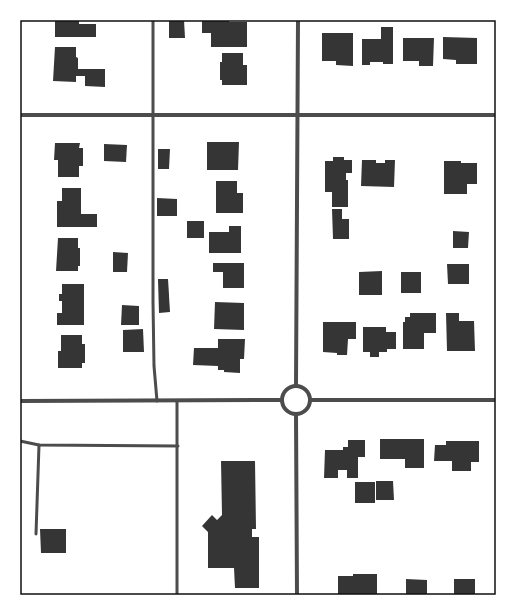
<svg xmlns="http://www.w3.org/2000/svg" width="516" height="615" viewBox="0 0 516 615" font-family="'Libre Baskerville',serif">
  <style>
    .building { fill: #353535 }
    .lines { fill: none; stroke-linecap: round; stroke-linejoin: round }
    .service { stroke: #4c4c4c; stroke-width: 3 }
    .minor { stroke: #4c4c4c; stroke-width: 4 }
    .neatline { fill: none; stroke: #111; stroke-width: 1.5 }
  </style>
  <rect width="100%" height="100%" fill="#fff"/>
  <g class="building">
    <polygon points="55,20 79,20 79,24 96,24 96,37 55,37"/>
    <polygon points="169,20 184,20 185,38 169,38"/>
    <polygon points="202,20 229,20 229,22 247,22 247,47 211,47 211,33 202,33"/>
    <polygon points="381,27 393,27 393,64 383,64 383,62 370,62 370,65 362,65 362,39 381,39"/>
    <polygon points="322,33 353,33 353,66 336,65 336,61 322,61"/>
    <polygon points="443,37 477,38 477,64 456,64 456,60 443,59"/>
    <polygon points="403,38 434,38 433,66 419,66 419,61 403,61"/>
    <polygon points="55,47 76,47 76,57 78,58 78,69 105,69 105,87 85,86 85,76 76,76 76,82 53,81"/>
    <polygon points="222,53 243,53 243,65 247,65 247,85 222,85 222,80 220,80 220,62 222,62"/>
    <polygon points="207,142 239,142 238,170 207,170"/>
    <polygon points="55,143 80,143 79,148 83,148 83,166 79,166 79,177 58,177 58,160 54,160"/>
    <polygon points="104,144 127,145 126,162 104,161"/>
    <polygon points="158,149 170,149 169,169 158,169"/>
    <polygon points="333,157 344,157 344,160 352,160 352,173 346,173 346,180 348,180 348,207 332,207 332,192 325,192 325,161 333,161"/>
    <polygon points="362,160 376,160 376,163 385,163 385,160 395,160 394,187 361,186"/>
    <polygon points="444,161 461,161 461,163 477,163 477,184 467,184 467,194 444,194"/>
    <polygon points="216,181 237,181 237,193 243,193 243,213 216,213"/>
    <polygon points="62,188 81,188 81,214 97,214 97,227 57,227 57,201 62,201"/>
    <polygon points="157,198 177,199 177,216 157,216"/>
    <polygon points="332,209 342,209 342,219 349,219 349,239 333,239"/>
    <rect x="187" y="221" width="17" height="17"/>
    <polygon points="229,226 241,226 241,253 209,253 209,232 229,232"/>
    <polygon points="453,231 469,232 468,248 453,248"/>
    <polygon points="58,238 78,238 78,248 80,248 80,266 78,266 78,271 56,271"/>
    <polygon points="113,252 128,253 127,272 113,272"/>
    <polygon points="213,263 244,263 244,288 223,288 223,272 213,272"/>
    <polygon points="447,264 469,264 469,284 448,284"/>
    <polygon points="382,271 382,295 359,295 359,272"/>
    <rect x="401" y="272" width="20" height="21"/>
    <polygon points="158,279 168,279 170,312 159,313"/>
    <polygon points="62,284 84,284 84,325 57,325 57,313 62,313 62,301 59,301 59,294 62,294"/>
    <polygon points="215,302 244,303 244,330 214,329"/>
    <polygon points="122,305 139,306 139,325 121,325"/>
    <polygon points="410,313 436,313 436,333 424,333 424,349 403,349 403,322 405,322 405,317 410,317"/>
    <polygon points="446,313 459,313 459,321 474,321 475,351 447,351"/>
    <polygon points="323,322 356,322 356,339 348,339 347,355 337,355 337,353 323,352"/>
    <polygon points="363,327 386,327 386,332 396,332 396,349 387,349 387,352 379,352 379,357 370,357 370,352 363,352"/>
    <polygon points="143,329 144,352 123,352 123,330"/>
    <polygon points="61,335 82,335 82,344 85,344 85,363 82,363 82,368 58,368 58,351 61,351"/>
    <polygon points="218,339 245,339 244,359 240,359 240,373 224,372 224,370 218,370 218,366 193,365 194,348 218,348"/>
    <polygon points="380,439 424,439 424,468 405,468 405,459 380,459"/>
    <polygon points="348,440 365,440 365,457 358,457 358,478 347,478 347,470 338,470 338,478 324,478 325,450 343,450 343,447 348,447"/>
    <polygon points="446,441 479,441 479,462 471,462 471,471 452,471 452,461 434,461 435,445 446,445"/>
    <polygon points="221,461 255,461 256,529 252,529 252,537 259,537 259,588 235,588 234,568 208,568 208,532 202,526 212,515 217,520 222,515"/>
    <polygon points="376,481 393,481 394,500 376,500"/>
    <rect x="355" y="482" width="20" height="21"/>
    <polygon points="40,529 66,529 66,553 41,553"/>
    <polygon points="353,574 377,574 377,595 338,595 338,576 353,576"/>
    <polygon points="406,579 427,580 427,595 406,595"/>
    <rect x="454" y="579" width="21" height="16"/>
  </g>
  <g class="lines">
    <g class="service">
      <polyline points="153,20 153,302 154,366 157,401"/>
      <polyline points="177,401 177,595"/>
      <polyline points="20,441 39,445 178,446"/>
      <polyline points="36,534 39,445"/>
    </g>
    <g class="minor">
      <polyline points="20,115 496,115"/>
      <polyline points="296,386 298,20"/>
      <circle cx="296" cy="400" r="14"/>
      <polyline points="310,400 496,400"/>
      <polyline points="20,401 282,400"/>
      <polyline points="296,414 297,595"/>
    </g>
  </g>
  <rect width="516" height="615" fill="none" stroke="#ffffff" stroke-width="42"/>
  <rect x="21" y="21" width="474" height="573" class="neatline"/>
</svg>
